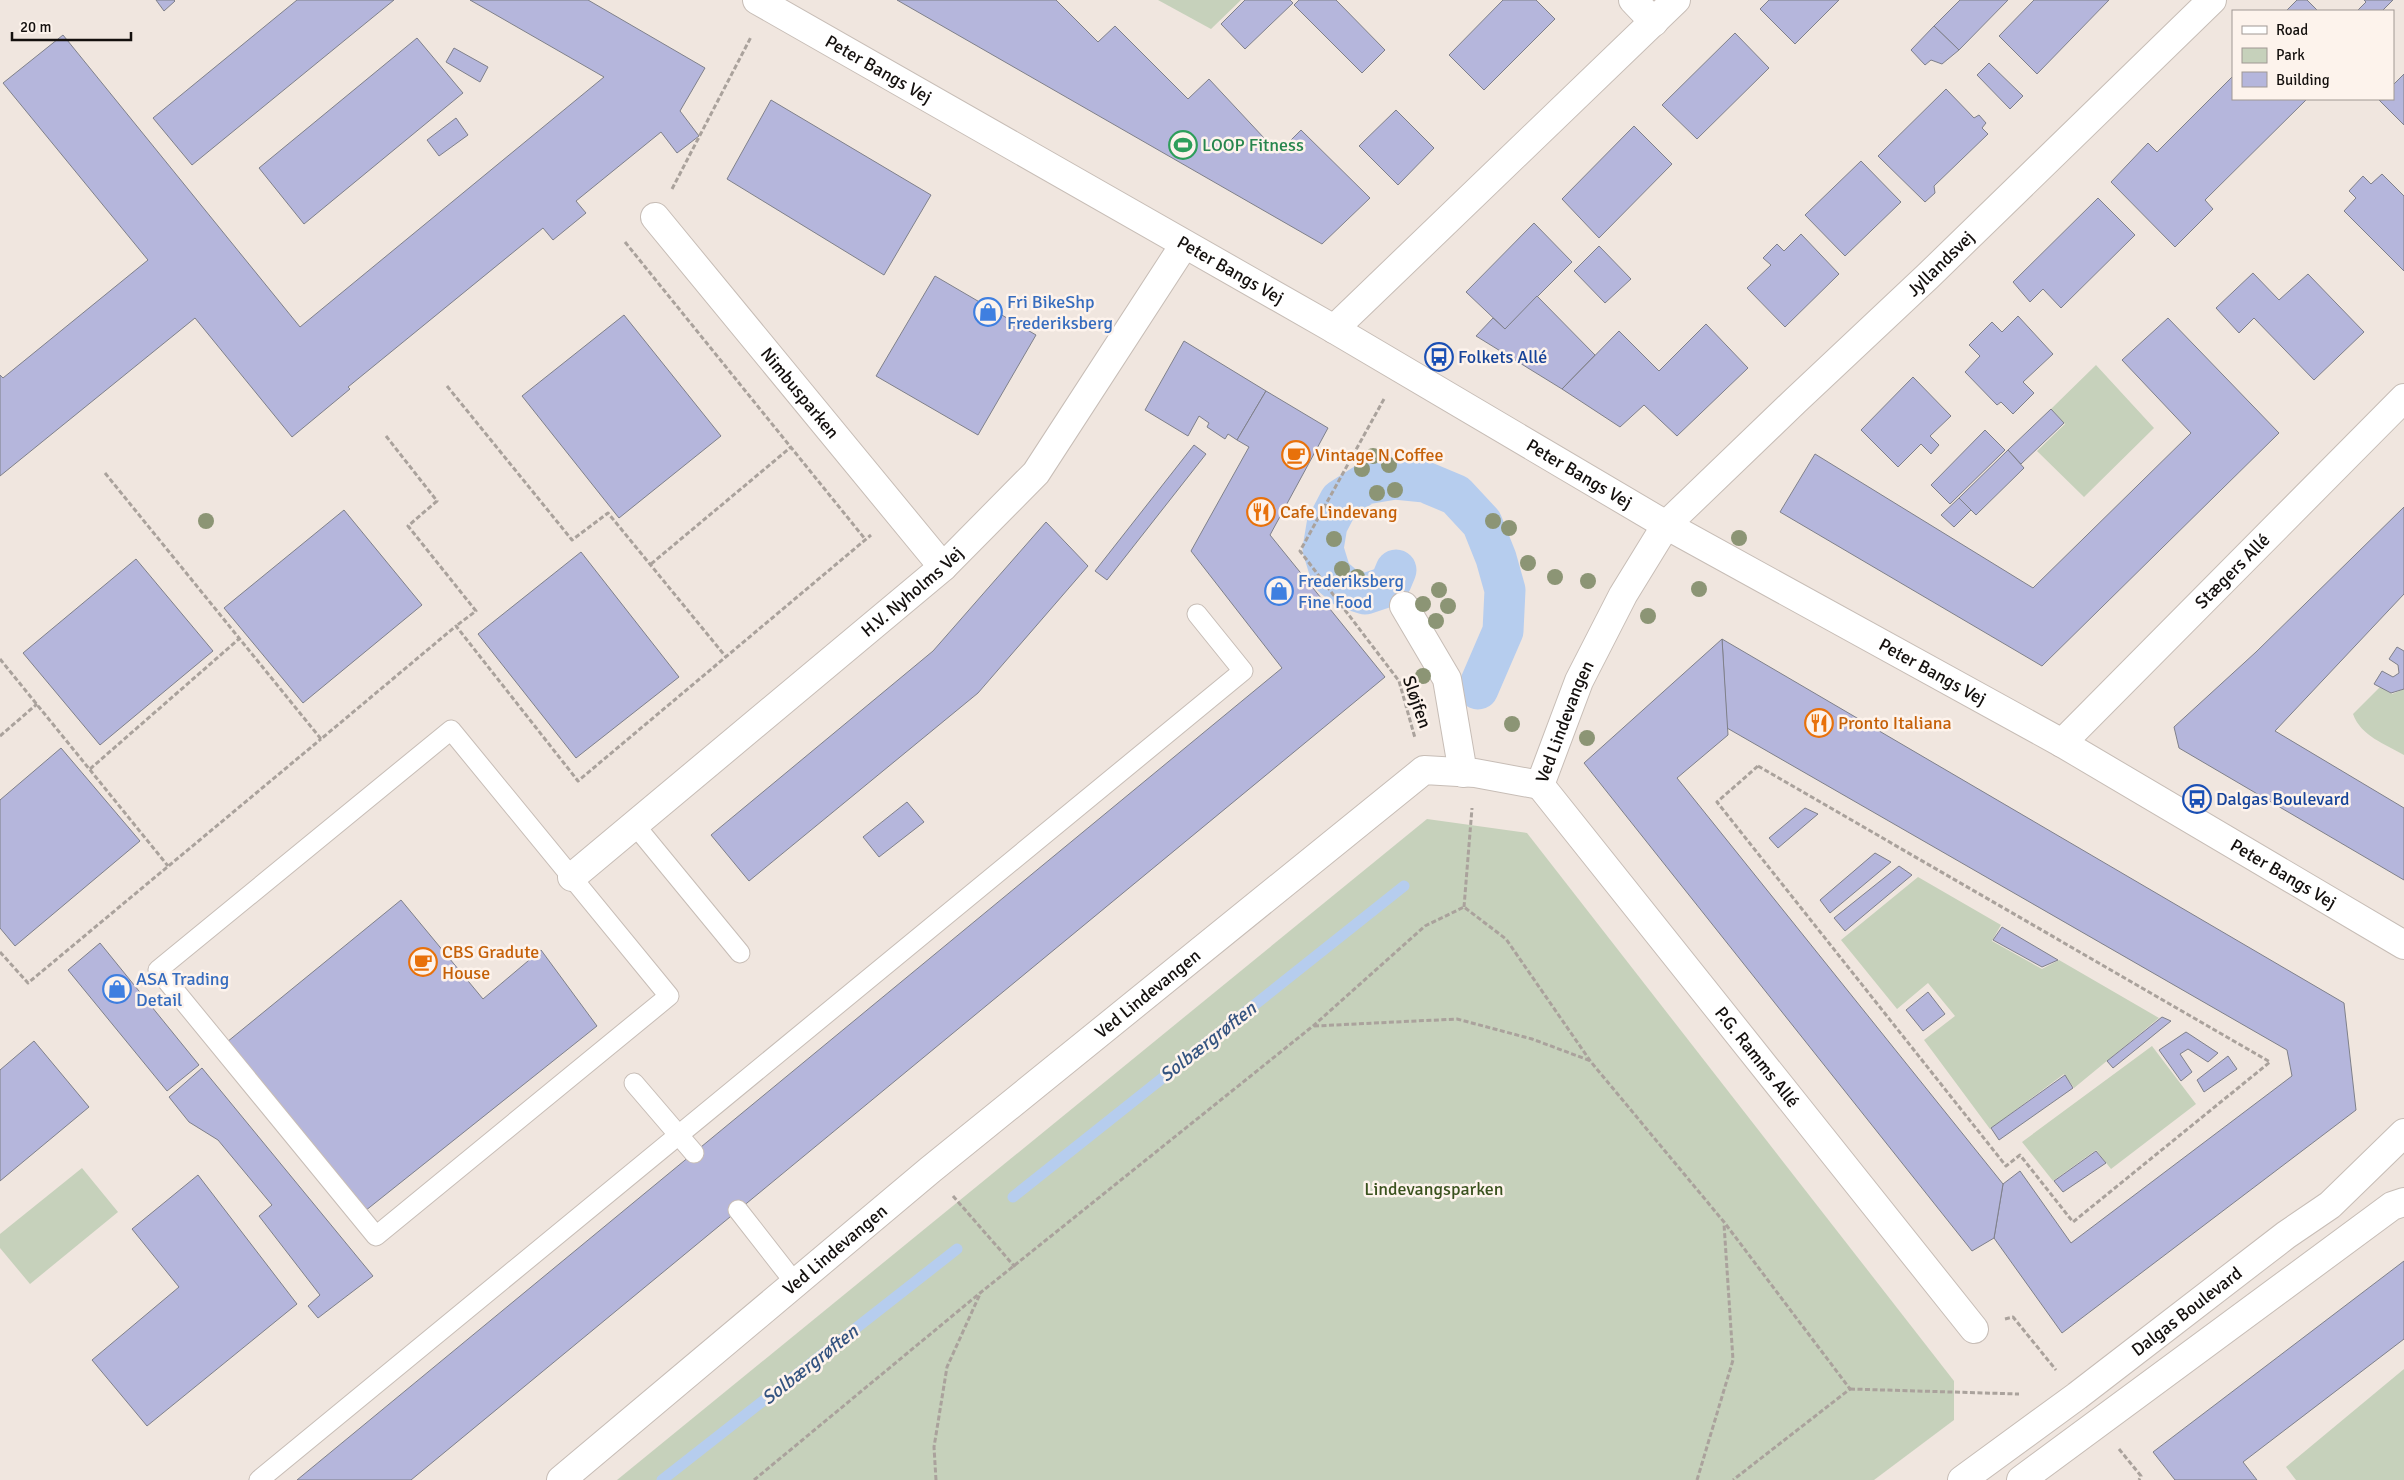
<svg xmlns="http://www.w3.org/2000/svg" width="2404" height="1480" viewBox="0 0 2404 1480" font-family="Signika,sans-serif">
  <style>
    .green { fill: #c6d1bb }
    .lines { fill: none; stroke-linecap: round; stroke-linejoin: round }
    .stream { stroke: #b6cdee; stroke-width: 11 }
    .canal { stroke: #b6cdee; stroke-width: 41 }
    .building { fill: #b5b6dc; stroke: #7f808a }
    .lane-casing { stroke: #c7bdb6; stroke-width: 21 }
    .street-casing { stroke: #c7bdb6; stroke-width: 30 }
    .secondary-casing { stroke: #c7bdb6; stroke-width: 30 }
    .path { stroke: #aaa29c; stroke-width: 3; stroke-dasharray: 5 2.5; stroke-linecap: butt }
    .lane { stroke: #fff; stroke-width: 19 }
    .street { stroke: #fff; stroke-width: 28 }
    .secondary { stroke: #fff; stroke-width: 28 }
    .tree { fill: #8c9575 }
    .labels { text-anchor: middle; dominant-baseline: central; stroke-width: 5; stroke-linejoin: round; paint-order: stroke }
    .street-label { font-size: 18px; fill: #14100e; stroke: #fdf3ec }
    .leisure-label { font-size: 18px; fill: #27864d; stroke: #fdf3ec; text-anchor: start }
    .shop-label { font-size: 18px; fill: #366cbe; stroke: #fdf3ec; text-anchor: start }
    .transit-label { font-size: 18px; fill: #164399; stroke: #fdf3ec; text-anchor: start }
    .food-label { font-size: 18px; fill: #c56008; stroke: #fdf3ec; text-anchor: start }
    .park-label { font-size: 18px; fill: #3a521e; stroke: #fdf3ec }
    .water-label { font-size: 19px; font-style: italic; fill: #345380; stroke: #fdf3ec }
  </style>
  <rect width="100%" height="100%" fill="#f0e6df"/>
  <g class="green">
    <polygon points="1158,0 1241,0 1211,29"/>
    <polygon points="2096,365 2154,428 2084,497 2037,451 2065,424 2051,409"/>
    <path d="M2380 687 2392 694 2404 689V755C2385 744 2361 736 2353 714Z"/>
    <polygon points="1427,819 1527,833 1954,1381 1954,1420 1874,1480 617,1480"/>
    <polygon points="1918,877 2001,925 1992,941 2042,969 2059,960 2159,1018 2074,1088 2064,1074 1990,1129 1924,1040 1955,1016 1928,983 1897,1009 1841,940"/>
    <polygon points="2152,1046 2196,1104 2111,1169 2096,1150 2053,1181 2022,1142"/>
    <polygon points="82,1168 118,1212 30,1284 0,1248 0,1234"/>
    <polygon points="2404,1369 2404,1480 2296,1480 2286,1467"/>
  </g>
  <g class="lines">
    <g class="stream">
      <polyline points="1013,1197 1404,886"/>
      <polyline points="662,1480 957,1249"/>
    </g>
    <polyline class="canal" points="1396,570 1391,582 1383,588 1365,594 1346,588 1331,575 1323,549 1327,525 1340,500 1365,484 1395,479 1425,482 1456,495 1482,523 1496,558 1505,590 1503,631 1478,689"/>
  </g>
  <g class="building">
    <polygon points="156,0 174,0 175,1 164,11"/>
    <polygon points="297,0 394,0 192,165 153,118"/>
    <polygon points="470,0 588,0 705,68 680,111 699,136 677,153 661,132 576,201 586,213 553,240 543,228 348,387 350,389 292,437 195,318 0,476 0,375 3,378 148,260 3,83 63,35 300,327 604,77"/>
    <polygon points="897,0 1056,0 1098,42 1115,26 1188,99 1209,79 1278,153 1301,130 1370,198 1322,244"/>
    <polygon points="1245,0 1290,0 1293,3 1245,49 1221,24"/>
    <polygon points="1299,0 1336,0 1385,50 1362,73 1294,5"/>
    <polygon points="1503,0 1536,0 1555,19 1484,90 1449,55"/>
    <polygon points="1769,0 1839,0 1795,44 1760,9"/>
    <polygon points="1960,0 2008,0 1959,50 1934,26"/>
    <polygon points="2034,0 2109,0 2037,74 1999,36"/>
    <polygon points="2297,0 2307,0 2318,11 2286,11"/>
    <polygon points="2364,0 2393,0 2382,11 2357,11 2366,2"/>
    <polygon points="1934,26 1959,50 1942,64 1931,60 1925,65 1911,50"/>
    <polygon points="1735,33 1769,68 1697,139 1662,105"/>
    <polygon points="417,38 463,93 304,224 259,168"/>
    <polygon points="454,48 488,67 480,82 446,62"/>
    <polygon points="1989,63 2023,96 2010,109 1977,75"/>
    <polygon points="2404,74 2404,125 2379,100 2393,99 2393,85"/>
    <polygon points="2233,76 2233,99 2307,99 2205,200 2213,209 2175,247 2111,182 2148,143 2157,152"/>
    <polygon points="1946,89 1974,118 1979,115 1986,123 1982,128 1988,134 1934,186 1935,193 1925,202 1878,156"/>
    <polygon points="771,100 931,195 884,275 727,179"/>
    <polygon points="1396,110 1434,148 1398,185 1359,146"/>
    <polygon points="456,118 468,135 439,156 427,140"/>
    <polygon points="1634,126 1672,164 1599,238 1562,199"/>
    <polygon points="1861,161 1901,202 1845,256 1805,215"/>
    <polygon points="2382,174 2404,196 2404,271 2344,211 2356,198 2349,191 2363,176 2371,184"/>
    <polygon points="2098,198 2135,235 2061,308 2043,289 2030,302 2013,282"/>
    <polygon points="1534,223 1572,262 1505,329 1466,292"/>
    <polygon points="1801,234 1839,274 1785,327 1747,288 1771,265 1763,258 1777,244 1784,251"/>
    <polygon points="1599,246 1631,279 1605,303 1574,271"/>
    <polygon points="2253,273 2279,300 2308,274 2364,332 2314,380 2254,318 2239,333 2216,308"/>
    <polygon points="935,276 1036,335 978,435 876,376"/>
    <polygon points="1537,296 1595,355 1562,389 1476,336 1493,318 1505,329"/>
    <polygon points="624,315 721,436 619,518 522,396"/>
    <polygon points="2018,316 2053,354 2023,382 2034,393 2013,414 2001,402 1997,405 1965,372 1980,356 1969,345 1992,322 2002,332"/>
    <polygon points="2168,318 2279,433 2042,666 1780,512 1815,454 2033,588 2191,433 2122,360"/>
    <polygon points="1706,324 1748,368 1677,436 1644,405 1620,427 1562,389 1619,331 1659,371"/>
    <polygon points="1184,341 1266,391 1237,440 1228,434 1225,439 1207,427 1209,423 1199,416 1188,436 1145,410"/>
    <polygon points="1913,377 1951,416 1930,436 1939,445 1931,454 1921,444 1898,467 1861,430"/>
    <polygon points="1266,391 1328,428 1270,535 1385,677 411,1480 297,1480 1282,668 1191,551 1249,447 1237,440"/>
    <polygon points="2051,409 2064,423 2021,464 2008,450"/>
    <polygon points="1985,430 2005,450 1950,504 1931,485"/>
    <polygon points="1194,445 1206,454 1107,580 1095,571"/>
    <polygon points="2008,450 2024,468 1976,515 1959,498"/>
    <polygon points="1959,498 1971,510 1954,527 1941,515"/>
    <polygon points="2404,507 2404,594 2275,731 2404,808 2404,880 2179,748 2174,727 2256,652"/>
    <polygon points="344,510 422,605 303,703 224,608"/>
    <polygon points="1046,522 1088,566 978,693 749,881 711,835 933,651"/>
    <polygon points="581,552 679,677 576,758 478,634"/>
    <polygon points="136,559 213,651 100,745 23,653"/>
    <polygon points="1722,639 2344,1003 2356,1110 2062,1333 1994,1238 2003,1184 2020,1171 2071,1243 2292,1076 2287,1050 1727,728"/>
    <polygon points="1722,639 1728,735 1677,778 2003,1184 1994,1238 1972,1251 1584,763"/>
    <polygon points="2397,647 2404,651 2404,689 2391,693 2374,684 2382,671 2393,677 2399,673 2398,665 2389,659"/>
    <polygon points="61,748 140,841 15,946 0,928 0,800"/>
    <polygon points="907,802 924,822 879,857 863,837"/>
    <polygon points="1805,808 1818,814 1778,848 1769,838"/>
    <polygon points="1875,853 1891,862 1830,913 1820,900"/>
    <polygon points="1899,866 1912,875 1845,931 1834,918"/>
    <polygon points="401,900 483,999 541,950 597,1026 365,1211 227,1042"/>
    <polygon points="2002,927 2058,960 2042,967 1993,940"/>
    <polygon points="100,943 199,1065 167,1091 68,970"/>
    <polygon points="1928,992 1945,1014 1923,1031 1906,1010"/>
    <polygon points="2162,1017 2171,1021 2113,1068 2107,1061"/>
    <polygon points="2186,1032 2218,1053 2208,1062 2188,1049 2180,1054 2192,1072 2181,1081 2159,1050"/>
    <polygon points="34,1041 89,1107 0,1181 0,1070"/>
    <polygon points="2228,1056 2237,1069 2204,1092 2197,1080"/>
    <polygon points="202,1068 373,1276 318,1318 308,1306 320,1295 259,1216 272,1205 218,1140 189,1122 169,1097"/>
    <polygon points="2065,1075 2073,1088 1999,1140 1991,1128"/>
    <polygon points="2096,1151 2106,1163 2063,1192 2054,1181"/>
    <polygon points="198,1175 297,1304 147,1426 92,1360 179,1287 132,1229"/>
    <polygon points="2404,1261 2404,1339 2243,1462 2257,1480 2175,1480 2153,1452"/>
  </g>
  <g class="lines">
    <defs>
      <g id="lane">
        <polygon points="451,730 669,996 376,1236 158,970"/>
        <polyline points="634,824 740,953"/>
        <polyline points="634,1083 694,1153"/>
        <polyline points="738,1210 795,1283"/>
        <polyline points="259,1480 1243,671 1197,614"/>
      </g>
      <g id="street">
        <polyline points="1633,0 1654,22"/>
        <path id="s1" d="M655 217 943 567"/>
        <polyline points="1334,329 1676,0"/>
        <polyline points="1404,606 1447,679 1463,773"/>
        <path id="s2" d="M2062 743 2404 398"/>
        <path id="s3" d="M1540 785 1579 681 1623 595 1666 525 1795 401 1928 276 2212 0"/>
        <path id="s4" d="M1540 785 1974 1329"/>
        <path id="s5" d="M572 877 943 567 1036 473 1184 245"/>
        <path id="s6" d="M561 1480 930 1170 1424 770 1475 773 1540 785"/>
      </g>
      <g id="secondary">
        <path id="s7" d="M757 0 1334 329 1666 525 2062 743 2404 945"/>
        <path id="s8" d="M1962 1480 2077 1396 2286 1235 2330 1205 2404 1133"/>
        <polyline points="2021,1480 2392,1206 2404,1202"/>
      </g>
    </defs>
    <use href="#lane" class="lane-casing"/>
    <use href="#street" class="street-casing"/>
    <use href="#secondary" class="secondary-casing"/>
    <g class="path">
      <polyline points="672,189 751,37"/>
      <polyline points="625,242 865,539"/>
      <polyline points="447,386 572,540 608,513 726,657"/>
      <polyline points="1384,399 1300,551 1399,681 1415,738"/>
      <polyline points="386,436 437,501 408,526 476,611 456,626"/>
      <polyline points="105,473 321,739 456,626 578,781 871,535"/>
      <polyline points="651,564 791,447"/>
      <polyline points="0,659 168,866"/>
      <polyline points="0,736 37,704"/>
      <polygon points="1758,766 2270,1062 2073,1222 2020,1155 2006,1166 1717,802"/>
      <polyline points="90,769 240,638"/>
      <polyline points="1464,907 1472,808"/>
      <polyline points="0,952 28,983 321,739"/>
      <polyline points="1314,1026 1457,1019 1532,1039 1591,1061"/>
      <polyline points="953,1196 1015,1267"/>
      <polyline points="2005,1319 2013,1317 2056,1370"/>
      <polyline points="1850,1389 2019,1394"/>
      <polyline points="2119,1449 2141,1476 2139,1480"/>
      <polyline points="754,1480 980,1293 1313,1026 1425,926 1464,907 1506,939 1591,1062 1724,1222 1850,1389 1733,1480"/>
      <polyline points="936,1480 934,1447 947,1367 980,1294"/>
      <polyline points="1697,1480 1733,1360 1724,1224"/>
    </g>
    <use href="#lane" class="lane"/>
    <use href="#street" class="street"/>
    <use href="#secondary" class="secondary"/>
  </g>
  <g class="tree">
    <circle cx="1373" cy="456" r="8"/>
    <circle cx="1389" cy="465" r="8"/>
    <circle cx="1362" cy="469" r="8"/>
    <circle cx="1395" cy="490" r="8"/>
    <circle cx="1377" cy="493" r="8"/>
    <circle cx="206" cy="521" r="8"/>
    <circle cx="1493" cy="521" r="8"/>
    <circle cx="1509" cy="528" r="8"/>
    <circle cx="1739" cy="538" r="8"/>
    <circle cx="1334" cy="539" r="8"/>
    <circle cx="1528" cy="563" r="8"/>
    <circle cx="1342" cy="569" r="8"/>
    <circle cx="1357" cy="577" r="8"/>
    <circle cx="1555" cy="577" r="8"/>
    <circle cx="1588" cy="581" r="8"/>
    <circle cx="1699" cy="589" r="8"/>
    <circle cx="1439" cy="590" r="8"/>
    <circle cx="1423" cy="604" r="8"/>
    <circle cx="1448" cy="606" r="8"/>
    <circle cx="1648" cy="616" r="8"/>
    <circle cx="1436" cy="621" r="8"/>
    <circle cx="1423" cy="676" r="8"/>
    <circle cx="1512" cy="724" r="8"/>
    <circle cx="1587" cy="738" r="8"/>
  </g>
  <defs>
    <symbol id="stadium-ring" viewBox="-11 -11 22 22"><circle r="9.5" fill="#fdf3ec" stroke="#2e9e5b" stroke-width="1.5"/><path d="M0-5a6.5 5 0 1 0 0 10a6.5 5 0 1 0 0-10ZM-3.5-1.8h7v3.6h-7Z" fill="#2e9e5b"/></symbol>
    <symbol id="shop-ring" viewBox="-11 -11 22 22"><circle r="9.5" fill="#fdf3ec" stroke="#3f7fe0" stroke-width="1.5"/><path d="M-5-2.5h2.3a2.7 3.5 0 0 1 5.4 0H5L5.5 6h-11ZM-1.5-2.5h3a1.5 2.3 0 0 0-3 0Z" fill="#3f7fe0"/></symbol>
    <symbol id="bus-ring" viewBox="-11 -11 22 22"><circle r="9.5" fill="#fdf3ec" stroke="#1a4fb4" stroke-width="1.5"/><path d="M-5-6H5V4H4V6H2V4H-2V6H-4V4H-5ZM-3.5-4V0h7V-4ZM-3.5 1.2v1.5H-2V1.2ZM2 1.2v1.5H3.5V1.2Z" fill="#1a4fb4"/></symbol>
    <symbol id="cafe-ring" viewBox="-11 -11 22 22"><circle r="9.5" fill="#fdf3ec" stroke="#e8710a" stroke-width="1.5"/><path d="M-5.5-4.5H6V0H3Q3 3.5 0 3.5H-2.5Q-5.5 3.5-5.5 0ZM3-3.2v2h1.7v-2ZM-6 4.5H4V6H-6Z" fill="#e8710a"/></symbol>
    <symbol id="restaurant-ring" viewBox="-11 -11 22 22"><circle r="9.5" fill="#fdf3ec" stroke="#e8710a" stroke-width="1.5"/><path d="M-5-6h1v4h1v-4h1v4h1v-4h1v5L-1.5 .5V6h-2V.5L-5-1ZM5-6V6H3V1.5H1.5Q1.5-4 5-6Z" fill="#e8710a"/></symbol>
  </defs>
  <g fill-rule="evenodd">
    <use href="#stadium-ring" x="1167" y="129" width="32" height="32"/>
    <use href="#shop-ring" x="972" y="296" width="32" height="32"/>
    <use href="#bus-ring" x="1423" y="341" width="32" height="32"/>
    <use href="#cafe-ring" x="1280" y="439" width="32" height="32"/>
    <use href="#restaurant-ring" x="1245" y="496" width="32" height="32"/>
    <use href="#shop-ring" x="1263" y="575" width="32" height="32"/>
    <use href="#restaurant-ring" x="1803" y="707" width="32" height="32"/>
    <use href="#bus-ring" x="2181" y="783" width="32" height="32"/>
    <use href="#cafe-ring" x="407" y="946" width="32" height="32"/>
    <use href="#shop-ring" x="101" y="973" width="32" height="32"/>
  </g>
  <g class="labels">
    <g class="street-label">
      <text stroke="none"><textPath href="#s7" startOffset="140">Peter Bangs Vej</textPath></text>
      <text stroke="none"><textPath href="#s3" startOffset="669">Jyllandsvej</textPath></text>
      <text stroke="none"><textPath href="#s7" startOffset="545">Peter Bangs Vej</textPath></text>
      <text stroke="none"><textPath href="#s1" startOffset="228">Nimbusparken</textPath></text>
      <text stroke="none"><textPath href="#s7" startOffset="949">Peter Bangs Vej</textPath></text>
      <text stroke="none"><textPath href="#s2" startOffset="242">Stægers Allé</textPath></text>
      <text stroke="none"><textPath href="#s5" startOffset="444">H.V. Nyholms Vej</textPath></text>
      <text stroke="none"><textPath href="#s7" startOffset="1354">Peter Bangs Vej</textPath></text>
      <text transform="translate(1417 702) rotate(71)">Sløjfen</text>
      <text stroke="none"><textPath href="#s3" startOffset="68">Ved Lindevangen</textPath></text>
      <text stroke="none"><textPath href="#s7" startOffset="1759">Peter Bangs Vej</textPath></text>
      <text stroke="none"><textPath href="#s6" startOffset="762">Ved Lindevangen</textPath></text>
      <text stroke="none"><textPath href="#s4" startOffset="348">P.G. Ramms Allé</textPath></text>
      <text stroke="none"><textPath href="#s6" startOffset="358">Ved Lindevangen</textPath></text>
      <text stroke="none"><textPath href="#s8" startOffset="281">Dalgas Boulevard</textPath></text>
    </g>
    <g class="leisure-label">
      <text x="1202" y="145">LOOP Fitness</text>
    </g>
    <g class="shop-label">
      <text x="1007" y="302">Fri BikeShp<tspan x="1007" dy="21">Frederiksberg</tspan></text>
      <text x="1298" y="581">Frederiksberg<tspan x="1298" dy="21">Fine Food</tspan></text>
      <text x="136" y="979">ASA Trading<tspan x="136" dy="21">Detail</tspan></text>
    </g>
    <g class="transit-label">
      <text x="1458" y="357">Folkets Allé</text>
      <text x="2216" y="799">Dalgas Boulevard</text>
    </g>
    <g class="food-label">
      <text x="1315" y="455">Vintage N Coffee</text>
      <text x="1280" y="512">Cafe Lindevang</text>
      <text x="1838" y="723">Pronto Italiana</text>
      <text x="442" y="952">CBS Gradute<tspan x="442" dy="21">House</tspan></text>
    </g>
    <g class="park-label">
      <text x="1434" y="1189">Lindevangsparken</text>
    </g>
    <g class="water-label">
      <text transform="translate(1208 1042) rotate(-38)">Solbærgrøften</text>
      <text transform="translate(810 1365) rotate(-38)">Solbærgrøften</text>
    </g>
  </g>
  <rect x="2232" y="10" width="162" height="90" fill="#fdf3ec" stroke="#a09893"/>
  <rect x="2242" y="26" width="25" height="8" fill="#ffffff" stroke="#a09893"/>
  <text x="2276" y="35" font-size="15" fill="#14100e">Road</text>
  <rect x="2242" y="48" width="25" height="15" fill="#c6d1bb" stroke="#a09893"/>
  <text x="2276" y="60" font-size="15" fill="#14100e">Park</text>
  <rect x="2242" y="72" width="25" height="15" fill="#b5b6dc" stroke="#a09893"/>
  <text x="2276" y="85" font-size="15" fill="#14100e">Building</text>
  <path d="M12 32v8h119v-8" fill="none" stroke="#14100e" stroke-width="2.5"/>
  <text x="20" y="32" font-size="15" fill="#14100e" stroke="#fdf3ec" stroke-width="4" paint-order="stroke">20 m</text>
</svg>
